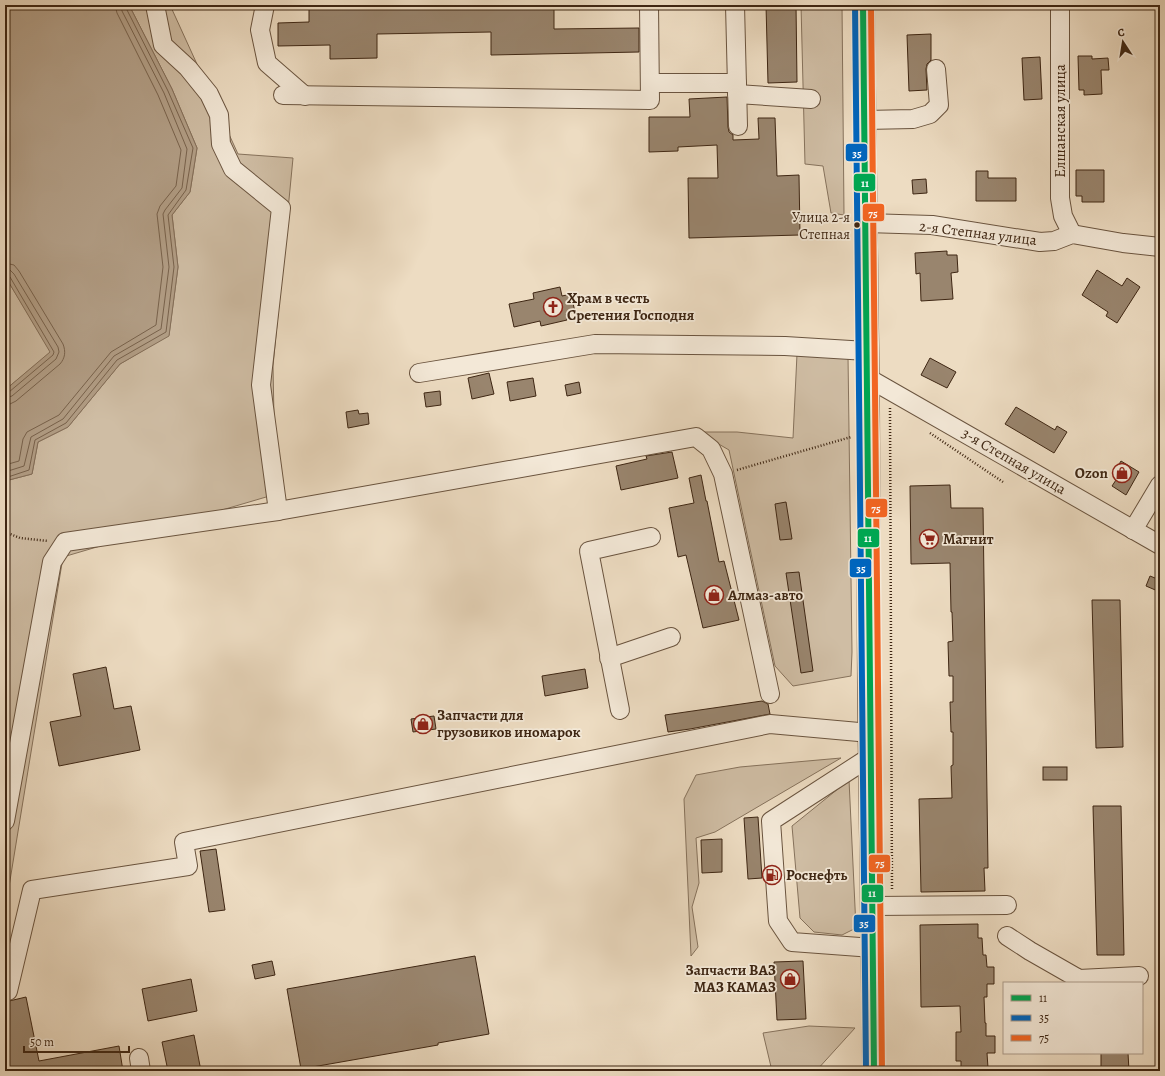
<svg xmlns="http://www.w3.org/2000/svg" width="1165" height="1076" viewBox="0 0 1165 1076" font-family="Alegreya,serif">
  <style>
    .green { fill: #cfbda4; stroke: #86725c }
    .water { fill: #b29e86; stroke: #846e58 }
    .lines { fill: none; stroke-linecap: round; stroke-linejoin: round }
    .shore { stroke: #78624c; stroke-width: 1 }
    .building { fill: #99856e; stroke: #3e2613 }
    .minor-casing { stroke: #6a543f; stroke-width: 20 }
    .major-casing { stroke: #3e2613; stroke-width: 24 }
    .path { stroke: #3e2613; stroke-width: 2.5; stroke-dasharray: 1 2; stroke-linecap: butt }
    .minor { stroke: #f3e8d7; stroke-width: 18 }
    .major { stroke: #eddcc2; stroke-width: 22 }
    .bus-1-casing { stroke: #f3e8d7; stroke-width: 9 }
    .bus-2-casing { stroke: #f3e8d7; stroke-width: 9 }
    .bus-3-casing { stroke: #f3e8d7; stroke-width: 9 }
    .bus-1 { stroke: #00a651; stroke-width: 6 }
    .bus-2 { stroke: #0065bd; stroke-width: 6 }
    .bus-3 { stroke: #f26522; stroke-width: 6 }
    .bus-dot { fill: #3e2613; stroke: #f3e8d7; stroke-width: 1.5 }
    .labels { text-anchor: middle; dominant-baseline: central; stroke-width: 3.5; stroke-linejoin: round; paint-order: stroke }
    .bus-label { font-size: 14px; fill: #3e2613; stroke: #f3e8d7; text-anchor: end }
    .street-label { font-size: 15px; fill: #3e2613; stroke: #f3e8d7 }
    .poi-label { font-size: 15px; font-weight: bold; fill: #3e2613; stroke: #f3e8d7; text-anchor: start }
    .line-badge { stroke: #f3e8d7; stroke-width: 1.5 }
    .badge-label { font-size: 11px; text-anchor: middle; font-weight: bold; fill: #fff }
  </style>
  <rect width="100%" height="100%" fill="#eddcc2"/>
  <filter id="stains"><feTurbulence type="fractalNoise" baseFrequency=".005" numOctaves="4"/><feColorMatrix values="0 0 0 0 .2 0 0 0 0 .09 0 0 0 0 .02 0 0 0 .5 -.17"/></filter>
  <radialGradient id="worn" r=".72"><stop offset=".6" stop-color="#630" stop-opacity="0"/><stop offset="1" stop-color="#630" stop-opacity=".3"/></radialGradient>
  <g class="green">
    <polygon points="129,5 170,5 238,154 293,158 273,366 274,418 283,492 63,557 5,911 5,483 9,480 32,474 38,442 68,427 120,364 169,335 178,267 172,215 190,192 197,148 172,89"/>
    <polygon points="801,5 842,5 844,215 831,213 823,166 805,164"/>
    <polygon points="5,276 51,352 5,390"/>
    <polygon points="797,354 848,356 852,652 851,676 793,686 775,666 729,450 698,432 737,432 793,438"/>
    <polygon points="841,758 715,832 696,838 699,883 692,907 698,947 691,956 684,799 696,775 740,767"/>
    <polygon points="849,780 856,928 842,935 814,932 800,918 792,826"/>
    <polygon points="809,1026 855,1028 816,1071 772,1071 763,1033"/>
  </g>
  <polygon class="water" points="5,5 129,5 172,89 197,148 190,192 172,215 178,267 169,336 120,364 68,427 38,442 32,474 9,480 5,483 5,390 50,352 5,276"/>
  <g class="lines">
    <g class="shore">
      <path d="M5 263 14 265 19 271 63 344C66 352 65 358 60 364L16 401 10 404H5"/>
      <polyline points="5,269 10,270 14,274 58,347 59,352 56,359 12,396 5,398"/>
      <polyline points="5,274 10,277 54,352 53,355 9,392 5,393"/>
      <polyline points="5,465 19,461 23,439 27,432 59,415 111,352 156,325 163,267 157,214 160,206 176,186 181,150 158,95 117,13 115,5"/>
      <polyline points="5,472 24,466 31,437 63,419 114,356 161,329 169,267 163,214 165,210 182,188 187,149 164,93 122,11 121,5"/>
      <polyline points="5,478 29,470 35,440 66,423 117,360 166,332 174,267 168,215 186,190 193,148 168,91 126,8 126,5"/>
    </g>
  </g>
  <g class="building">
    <polygon points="309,5 554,5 554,29 639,28 639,52 491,55 491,32 377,34 377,58 330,59 330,45 278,46 278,23 309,22"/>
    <polygon points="766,5 796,5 797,82 768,83"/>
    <polygon points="931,34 931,60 927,64 926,69 927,90 909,91 907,35"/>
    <polygon points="1078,56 1092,56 1092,59 1108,58 1109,70 1101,70 1102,94 1084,95 1084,90 1079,90"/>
    <polygon points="1040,57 1042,99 1024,100 1022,58"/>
    <polygon points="727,97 728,127 729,132 733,135 733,140 759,139 758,118 775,118 777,176 799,175 800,235 689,238 688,178 718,178 717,145 678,147 678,151 649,152 649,117 690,117 689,99"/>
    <polygon points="1076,170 1104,170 1104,202 1082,202 1082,196 1076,196"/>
    <polygon points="976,171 988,171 988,178 1016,178 1016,201 976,201"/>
    <polygon points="926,179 927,193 913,194 912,180"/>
    <polygon points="947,251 947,255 957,255 958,272 951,273 953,299 921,301 920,273 916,274 915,253"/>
    <polygon points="1097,270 1122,286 1127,278 1140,287 1117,323 1106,316 1108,312 1082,295"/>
    <polygon points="560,287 562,296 571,294 575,312 566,314 567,320 541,326 540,321 514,327 509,304 534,299 533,293"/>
    <polygon points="930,358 956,372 947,388 921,375"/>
    <polygon points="489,373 494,394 472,399 468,378"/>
    <polygon points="533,378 536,396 510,401 507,382"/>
    <polygon points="579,382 581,393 567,396 565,385"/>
    <polygon points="440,391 441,405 426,407 424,393"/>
    <polygon points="1016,407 1055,430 1057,426 1067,432 1054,453 1005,424"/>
    <polygon points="358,410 359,414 368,413 369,424 348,428 346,412"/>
    <polygon points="672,452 678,478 621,490 616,466 647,459 646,456"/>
    <polygon points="1121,461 1139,472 1126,495 1112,486 1120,474 1115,471"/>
    <polygon points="701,475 706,501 707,501 719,562 724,561 739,620 703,628 686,555 678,557 669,508 694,503 689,478"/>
    <polygon points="950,485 951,508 983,508 988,868 984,868 985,891 921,892 919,799 952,798 951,766 953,765 953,732 951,732 950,702 953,702 953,676 949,676 948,642 953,641 952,612 951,612 950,563 911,564 910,486"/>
    <polygon points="786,502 792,539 780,540 775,504"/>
    <polygon points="799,572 813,671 801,673 786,573"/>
    <polygon points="1150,576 1160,580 1160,592 1146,586"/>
    <polygon points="1092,600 1120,600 1123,747 1096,748"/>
    <polygon points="106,667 114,709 131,706 140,750 59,766 50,722 81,716 73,674"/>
    <polygon points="585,669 588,688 545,696 542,676"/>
    <polygon points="762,701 768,704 770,714 690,729 668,732 665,715"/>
    <polygon points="434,716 436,729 413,732 411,719"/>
    <rect x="1043" y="767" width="24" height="13"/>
    <polygon points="1093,806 1121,806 1124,955 1097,955"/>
    <polygon points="758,817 762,878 748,879 744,818"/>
    <polygon points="722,839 722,872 702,873 701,840"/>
    <polygon points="216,849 225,910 209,912 200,851"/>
    <polygon points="978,924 978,938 982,938 983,955 986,955 987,967 994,967 994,984 987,984 987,997 984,997 985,1023 986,1023 986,1036 995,1036 995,1053 987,1053 988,1068 985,1068 985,1071 961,1071 961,1061 956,1061 956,1032 961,1032 960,1006 921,1007 920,925"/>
    <polygon points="475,956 489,1034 438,1043 438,1045 301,1069 287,989"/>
    <polygon points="272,961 275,975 255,979 252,965"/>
    <polygon points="803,961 806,1019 777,1020 774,962"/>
    <polygon points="191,979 197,1011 148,1021 142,989"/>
    <polygon points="26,997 39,1061 119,1046 123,1071 5,1071 5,1002"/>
    <polygon points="194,1035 201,1071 168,1071 162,1042"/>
    <polygon points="1101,1053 1128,1053 1129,1071 1101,1071"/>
  </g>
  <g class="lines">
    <defs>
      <g id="minor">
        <polyline points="155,5 163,45 188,68 209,94 219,115 221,144 233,169 281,208 261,385 278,511"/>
        <polyline points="265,5 260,30 267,63 305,96"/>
        <polyline points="735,5 738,126"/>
        <polyline points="1060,5 1060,198 1063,216 1072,234"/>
        <polyline points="650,83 737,83"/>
        <polyline points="737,94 811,99"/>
        <polyline points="283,95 650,100 649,5"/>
        <polyline points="865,120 913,119 930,114 939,105 936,69"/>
        <polyline points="866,223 932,225 1040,242 1054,241 1072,234 1123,243 1160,247"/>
        <polyline points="419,373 595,344 785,346 867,351"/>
        <polyline points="868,378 1160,545"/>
        <polyline points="1133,530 1160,485"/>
        <polyline points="609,658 671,637"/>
        <polyline points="620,710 589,551 651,537"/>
        <polyline points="870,757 771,821 778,921 792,942 873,948"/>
        <polyline points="5,821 52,562 65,542 278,511 696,437 711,449 723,474 770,694"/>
        <polyline points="872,906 1007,905"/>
        <polyline points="1007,936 1030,951 1079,979 1139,976"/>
        <polyline points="5,992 8,991 32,890 188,866 184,842 770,724 870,733"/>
        <polyline points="139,1058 141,1071"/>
      </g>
      <polyline id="major" points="863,5 868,408 869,683 874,1071"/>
    </defs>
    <use href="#minor" class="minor-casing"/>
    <use href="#major" class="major-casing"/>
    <g class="path">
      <polyline points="5,303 8,306 5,312"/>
      <polyline points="890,408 892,891"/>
      <polyline points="930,433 1003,482"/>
      <polyline points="737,470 851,437"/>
      <polyline points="5,532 20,538 48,541"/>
    </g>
    <use href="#minor" class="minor"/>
    <use href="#major" class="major"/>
    <defs>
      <polyline id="bus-1" points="863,5 874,1071"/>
      <polyline id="bus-2" points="855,5 866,1071"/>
      <polyline id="bus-3" points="871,5 882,1071"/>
    </defs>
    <use href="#bus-1" class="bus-1-casing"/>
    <use href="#bus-2" class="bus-2-casing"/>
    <use href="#bus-3" class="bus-3-casing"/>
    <use href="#bus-1" class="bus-1"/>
    <use href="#bus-2" class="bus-2"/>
    <use href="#bus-3" class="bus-3"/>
  </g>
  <defs>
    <symbol id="church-ring" viewBox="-11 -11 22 22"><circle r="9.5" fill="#f3e8d7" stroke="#8f2418" stroke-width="1.5"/><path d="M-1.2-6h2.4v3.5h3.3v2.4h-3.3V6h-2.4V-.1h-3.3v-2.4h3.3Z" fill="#8f2418"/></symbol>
    <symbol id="shop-ring" viewBox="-11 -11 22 22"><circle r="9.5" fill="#f3e8d7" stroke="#8f2418" stroke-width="1.5"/><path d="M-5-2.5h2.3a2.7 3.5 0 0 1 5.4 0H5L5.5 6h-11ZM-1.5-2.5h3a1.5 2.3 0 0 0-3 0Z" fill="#8f2418"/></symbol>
    <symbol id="supermarket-ring" viewBox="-11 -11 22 22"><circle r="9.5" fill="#f3e8d7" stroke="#8f2418" stroke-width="1.5"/><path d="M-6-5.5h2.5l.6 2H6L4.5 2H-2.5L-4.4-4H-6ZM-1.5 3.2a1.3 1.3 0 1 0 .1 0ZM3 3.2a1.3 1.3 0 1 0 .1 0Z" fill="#8f2418"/></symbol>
    <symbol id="fuel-ring" viewBox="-11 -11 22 22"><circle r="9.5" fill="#f3e8d7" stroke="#8f2418" stroke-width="1.5"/><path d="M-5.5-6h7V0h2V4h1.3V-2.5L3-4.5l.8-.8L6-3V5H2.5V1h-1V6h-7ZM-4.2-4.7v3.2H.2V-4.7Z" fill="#8f2418"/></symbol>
  </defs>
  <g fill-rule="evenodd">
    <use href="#church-ring" x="542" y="296" width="22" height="22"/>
    <use href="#shop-ring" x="1111" y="462" width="22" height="22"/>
    <use href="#supermarket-ring" x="918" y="528" width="22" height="22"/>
    <use href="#shop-ring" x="703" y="584" width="22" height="22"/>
    <use href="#shop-ring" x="412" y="713" width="22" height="22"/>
    <use href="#fuel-ring" x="761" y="864" width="22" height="22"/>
    <use href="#shop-ring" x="779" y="968" width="22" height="22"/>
  </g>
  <circle class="bus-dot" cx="857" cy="225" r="3.5"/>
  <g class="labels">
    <g class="bus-label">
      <text x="850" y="217">Улица 2-я<tspan x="850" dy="17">Степная</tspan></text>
    </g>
    <g class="street-label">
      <text transform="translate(1060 121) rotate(-90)">Елшанская улица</text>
      <text transform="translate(978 233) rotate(7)">2-я Степная улица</text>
      <text transform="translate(1014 461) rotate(30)">3-я Степная улица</text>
    </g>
    <g class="poi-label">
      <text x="567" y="298">Храм в честь<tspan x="567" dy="17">Сретения Господня</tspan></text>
      <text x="1108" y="473" text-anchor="end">Ozon</text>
      <text x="943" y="539">Магнит</text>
      <text x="728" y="595">Алмаз-авто</text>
      <text x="437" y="715">Запчасти для<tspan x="437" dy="17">грузовиков иномарок</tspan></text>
      <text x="786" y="875">Роснефть</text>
      <text x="776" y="970" text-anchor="end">Запчасти ВАЗ<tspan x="776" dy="17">МАЗ КАМАЗ</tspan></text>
    </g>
  </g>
  <g class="line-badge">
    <rect x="845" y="143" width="23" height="19" rx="4" fill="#0065bd"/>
    <rect x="853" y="173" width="23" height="19" rx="4" fill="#00a651"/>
    <rect x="862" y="203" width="23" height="19" rx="4" fill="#f26522"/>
    <rect x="865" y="498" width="23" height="20" rx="4" fill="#f26522"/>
    <rect x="857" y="528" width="23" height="20" rx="4" fill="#00a651"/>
    <rect x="849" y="558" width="23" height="20" rx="4" fill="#0065bd"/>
    <rect x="868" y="854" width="23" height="19" rx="4" fill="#f26522"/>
    <rect x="861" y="884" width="23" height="19" rx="4" fill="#00a651"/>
    <rect x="853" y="914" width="23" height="19" rx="4" fill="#0065bd"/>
  </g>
  <g class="badge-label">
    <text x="857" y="157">35</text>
    <text x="865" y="187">11</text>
    <text x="873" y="217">75</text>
    <text x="876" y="512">75</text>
    <text x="868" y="542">11</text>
    <text x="861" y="572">35</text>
    <text x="880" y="867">75</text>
    <text x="872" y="897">11</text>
    <text x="864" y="927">35</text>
  </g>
  <rect width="1165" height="1076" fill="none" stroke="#eddcc2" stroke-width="20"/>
  <rect x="6" y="6" width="1153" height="1064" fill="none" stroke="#3e2613" stroke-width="2"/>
  <rect x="10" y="10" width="1145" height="1056" fill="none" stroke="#3e2613"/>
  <rect x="1003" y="982" width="140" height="72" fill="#f3e8d7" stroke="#ab9a89"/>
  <rect x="1011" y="995" width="20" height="6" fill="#00a651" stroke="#ab9a89"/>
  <text x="1039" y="1002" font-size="12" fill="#3e2613">11</text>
  <rect x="1011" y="1015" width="20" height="6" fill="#0065bd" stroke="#ab9a89"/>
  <text x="1039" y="1022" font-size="12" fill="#3e2613">35</text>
  <rect x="1011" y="1035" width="20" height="6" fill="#f26522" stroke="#ab9a89"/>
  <text x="1039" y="1042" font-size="12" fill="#3e2613">75</text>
  <g transform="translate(1123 42) rotate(348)" stroke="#f3e8d7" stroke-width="3" paint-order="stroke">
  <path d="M0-3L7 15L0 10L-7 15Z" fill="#3e2613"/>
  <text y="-6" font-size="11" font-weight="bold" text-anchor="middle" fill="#3e2613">С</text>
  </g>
  <path d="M24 1046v6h105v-6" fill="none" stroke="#3e2613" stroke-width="2"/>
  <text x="30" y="1046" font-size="12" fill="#3e2613" stroke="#f3e8d7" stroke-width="3" paint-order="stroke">50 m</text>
  <rect width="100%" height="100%" filter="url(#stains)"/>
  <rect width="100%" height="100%" fill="url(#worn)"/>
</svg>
